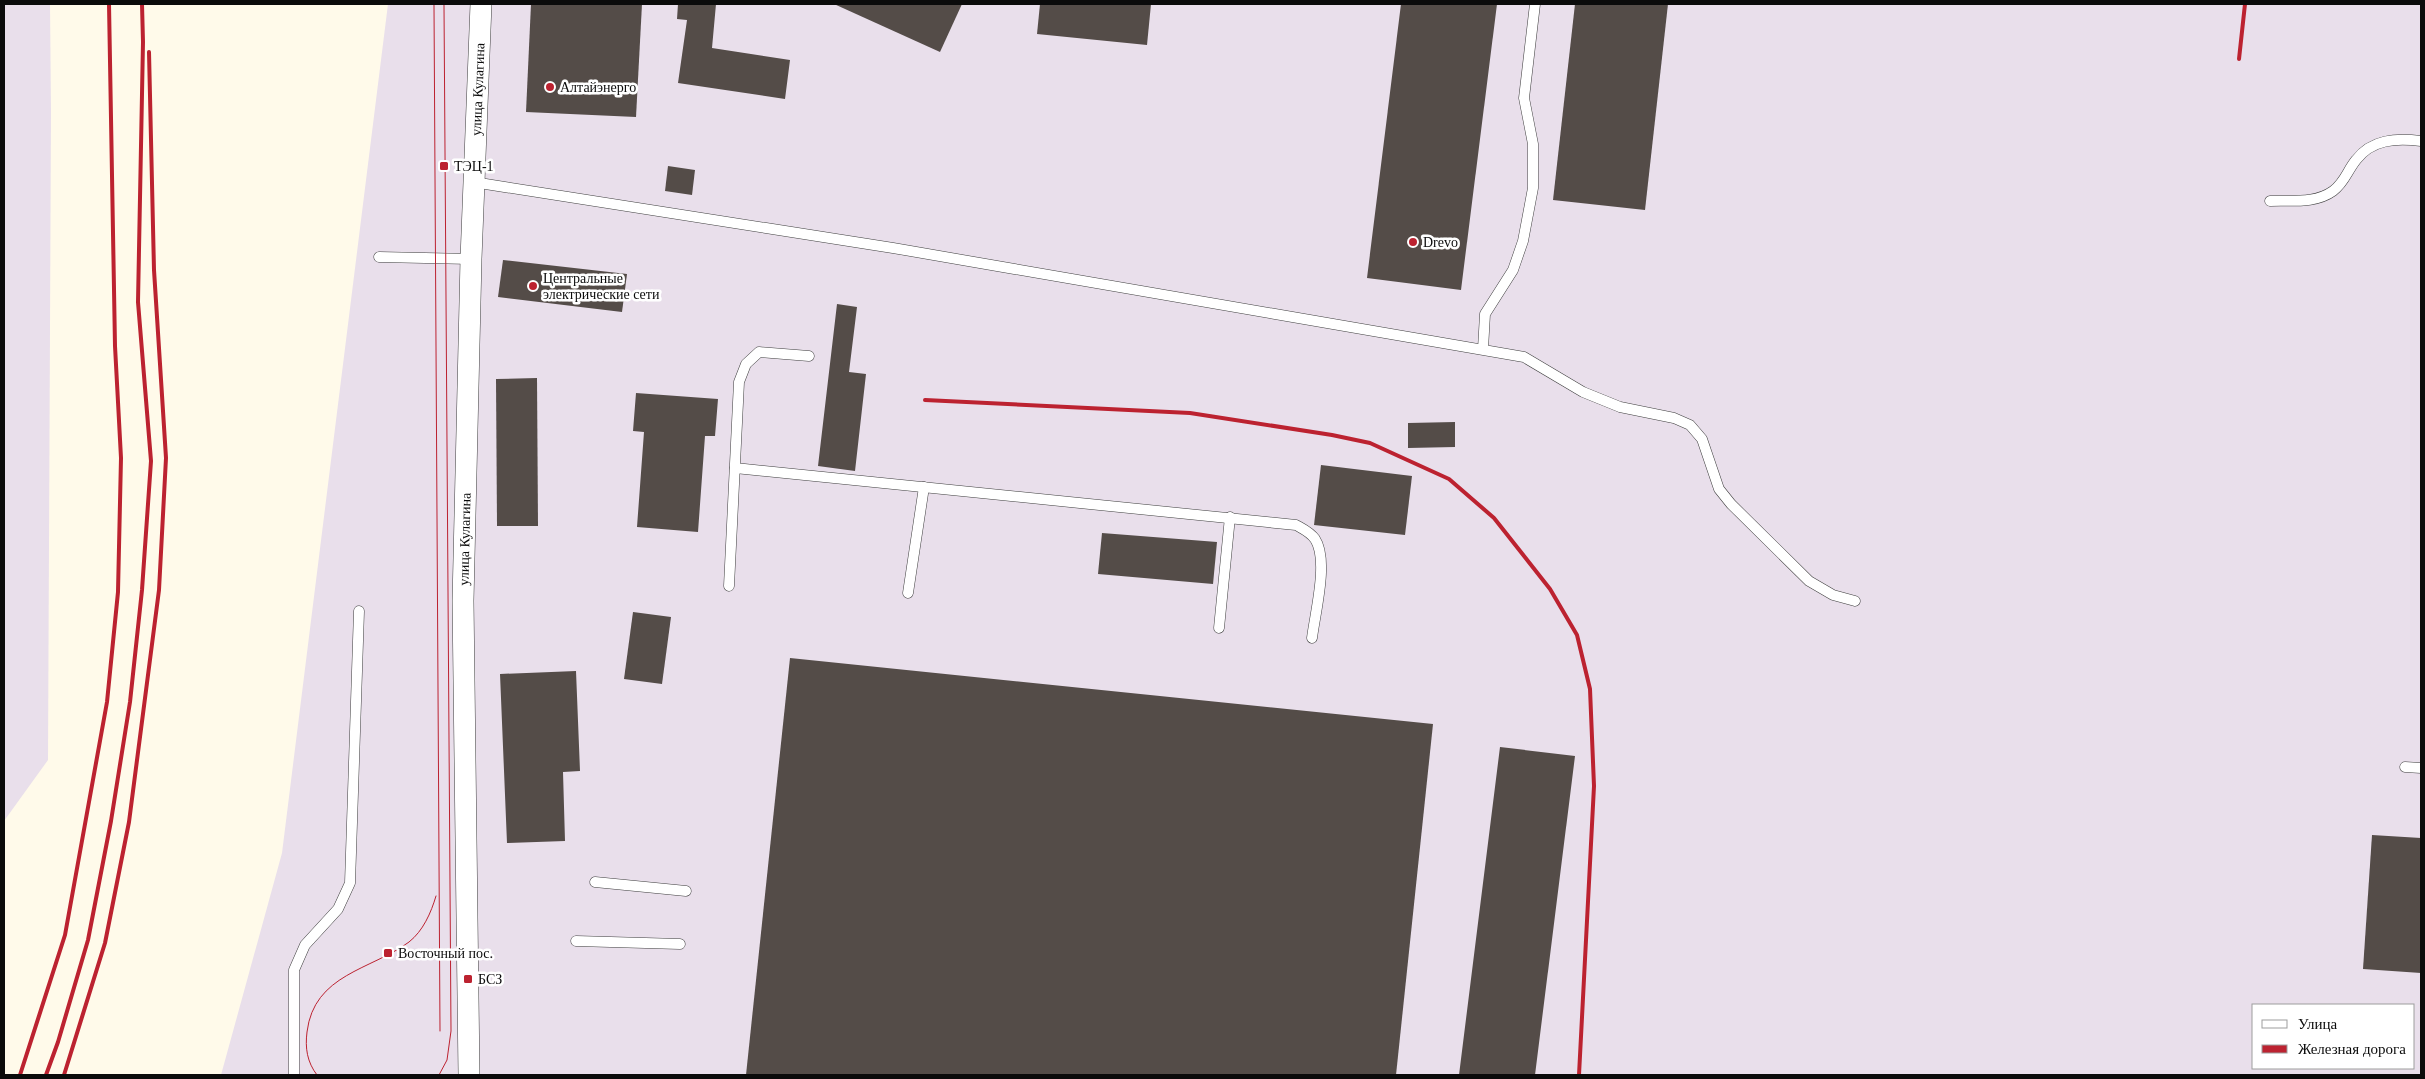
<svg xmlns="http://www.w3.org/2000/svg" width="2425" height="1079" viewBox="0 0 2425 1079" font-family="'Times New Roman',serif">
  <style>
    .industrial { fill: #e9dfeb; fill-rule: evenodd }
    .building { fill: #544c48 }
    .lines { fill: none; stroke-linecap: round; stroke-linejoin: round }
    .lane-casing { stroke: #3e3e3e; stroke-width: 11 }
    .street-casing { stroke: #3e3e3e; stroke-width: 22 }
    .lane { stroke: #fff; stroke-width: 10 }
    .street { stroke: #fff; stroke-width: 21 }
    .tram { stroke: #bc2230; stroke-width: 1 }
    .rail { stroke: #bc2230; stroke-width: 4 }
    .poi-dot { fill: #bc2230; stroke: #fff; stroke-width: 2 }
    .labels { text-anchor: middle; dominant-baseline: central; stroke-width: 5; stroke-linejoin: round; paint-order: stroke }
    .poi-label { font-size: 14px; fill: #0b0b0b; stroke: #fff; text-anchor: start }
    .street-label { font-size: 14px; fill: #0b0b0b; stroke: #fff }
  </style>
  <rect width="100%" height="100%" fill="#fffaea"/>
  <g class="industrial">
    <polygon points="4,4 50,4 51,112 48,760 4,821"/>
    <path d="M388 4H2421V1075H221L282 853ZM2254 1005H2414V1068H2254Z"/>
  </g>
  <g class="building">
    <polygon points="531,4 642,4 636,117 526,112"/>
    <polygon points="678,4 716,4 712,48 790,60 785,99 678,83 687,20 677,19"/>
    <polygon points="834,4 962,4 940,52"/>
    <polygon points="1040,4 1151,4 1147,45 1037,34"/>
    <polygon points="1401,4 1497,4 1461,290 1367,278"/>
    <polygon points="1575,4 1668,4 1645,210 1553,200"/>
    <polygon points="668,166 695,170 692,195 665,191"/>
    <polygon points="503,260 627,274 622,312 498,297"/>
    <polygon points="837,304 857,307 849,372 866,374 855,471 818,466"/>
    <polygon points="537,378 538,526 497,526 496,379"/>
    <polygon points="636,393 718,399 715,436 705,436 698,532 637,527 644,432 633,431"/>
    <polygon points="1455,422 1455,447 1408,448 1408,423"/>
    <polygon points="1321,465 1412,476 1405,535 1314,525"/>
    <polygon points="1102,533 1217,542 1213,584 1098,574"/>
    <polygon points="633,612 671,617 662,684 624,679"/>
    <polygon points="790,658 1433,724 1396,1075 746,1075"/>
    <polygon points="576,671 580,771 563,772 565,841 507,843 500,674"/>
    <polygon points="1500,747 1575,756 1535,1075 1459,1075"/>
    <polygon points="2372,835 2421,838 2421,973 2363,969"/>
  </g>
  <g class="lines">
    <defs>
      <g id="lane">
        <polyline points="473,182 893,248 1524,357 1583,392 1620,407 1674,418 1690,425 1702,439 1719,489 1731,504 1809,581 1833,595 1855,601"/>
        <path d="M2270 201C2291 200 2315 204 2333 191 2345 182 2347 171 2356 160 2372 139 2396 138 2421 141"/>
        <polyline points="379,257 471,259"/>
        <polyline points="1483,349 1485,314 1513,270 1523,241 1533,188 1533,144 1524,98 1535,4"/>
        <path d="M735 468 1296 525C1303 529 1310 532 1315 539 1329 560 1315 613 1312 638"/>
        <polyline points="729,586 739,382 746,364 759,352 809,356"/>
        <polyline points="908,593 924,487"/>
        <polyline points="1219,628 1230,517"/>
        <polyline points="2405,767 2421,768"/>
        <polyline points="595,882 686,891"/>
        <polyline points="576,941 680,944"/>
        <polyline points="294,1075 294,970 305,945 338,909 350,883 359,611"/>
      </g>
      <g id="street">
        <path id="s1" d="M469 1075 463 601 471 259 481 4"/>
      </g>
    </defs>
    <use href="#lane" class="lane-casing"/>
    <use href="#street" class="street-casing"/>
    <use href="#lane" class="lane"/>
    <use href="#street" class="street"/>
    <g class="tram">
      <polyline points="434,4 440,1031"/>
      <path d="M317 1075C307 1062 305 1048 307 1032 314 974 371 970 409 942 423 931 431 913 436 896"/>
      <polyline points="439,1075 447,1060 451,1031 444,4"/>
    </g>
    <g class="rail">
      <polyline points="2239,59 2245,4"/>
      <polyline points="925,400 1190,413 1332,435 1370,443 1449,479 1494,518 1550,589 1577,635 1590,689 1594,786 1579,1075"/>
      <polyline points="20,1075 65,935 107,702 118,592 121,458 115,346 109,4"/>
      <polyline points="46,1075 58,1042 88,940 111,821 130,702 142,590 151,461 138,302 143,42 142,4"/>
      <polyline points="64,1075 105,943 129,822 159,590 166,458 154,270 149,52"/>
    </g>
  </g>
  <g class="poi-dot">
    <circle cx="550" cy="87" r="5"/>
    <rect x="439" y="161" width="10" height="10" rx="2.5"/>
    <circle cx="1413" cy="242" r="5"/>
    <circle cx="533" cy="286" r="5"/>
    <rect x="383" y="948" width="10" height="10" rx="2.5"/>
    <rect x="463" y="974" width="10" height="10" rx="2.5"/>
  </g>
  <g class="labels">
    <g class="poi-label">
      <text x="560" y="87">Алтайэнерго</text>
      <text x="454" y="166">ТЭЦ-1</text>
      <text x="1423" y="242">Drevo</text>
      <text x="543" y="278">Центральные<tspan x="543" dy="16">электрические сети</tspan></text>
      <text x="398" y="953">Восточный пос.</text>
      <text x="478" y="979">БСЗ</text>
    </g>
    <g class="street-label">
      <text stroke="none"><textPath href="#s1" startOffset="986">улица Кулагина</textPath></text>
      <text stroke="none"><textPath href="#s1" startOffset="536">улица Кулагина</textPath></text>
    </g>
  </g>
  <rect width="2425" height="1079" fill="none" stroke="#0b0b0b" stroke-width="10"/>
  <rect x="2252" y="1004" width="162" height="65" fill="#ffffff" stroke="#9d9d9d"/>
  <rect x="2262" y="1020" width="25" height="8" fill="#ffffff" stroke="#9d9d9d"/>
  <text x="2298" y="1029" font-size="15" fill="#0b0b0b">Улица</text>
  <rect x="2262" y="1045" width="25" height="8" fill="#bc2230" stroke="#9d9d9d"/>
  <text x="2298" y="1054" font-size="15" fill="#0b0b0b">Железная дорога</text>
</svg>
